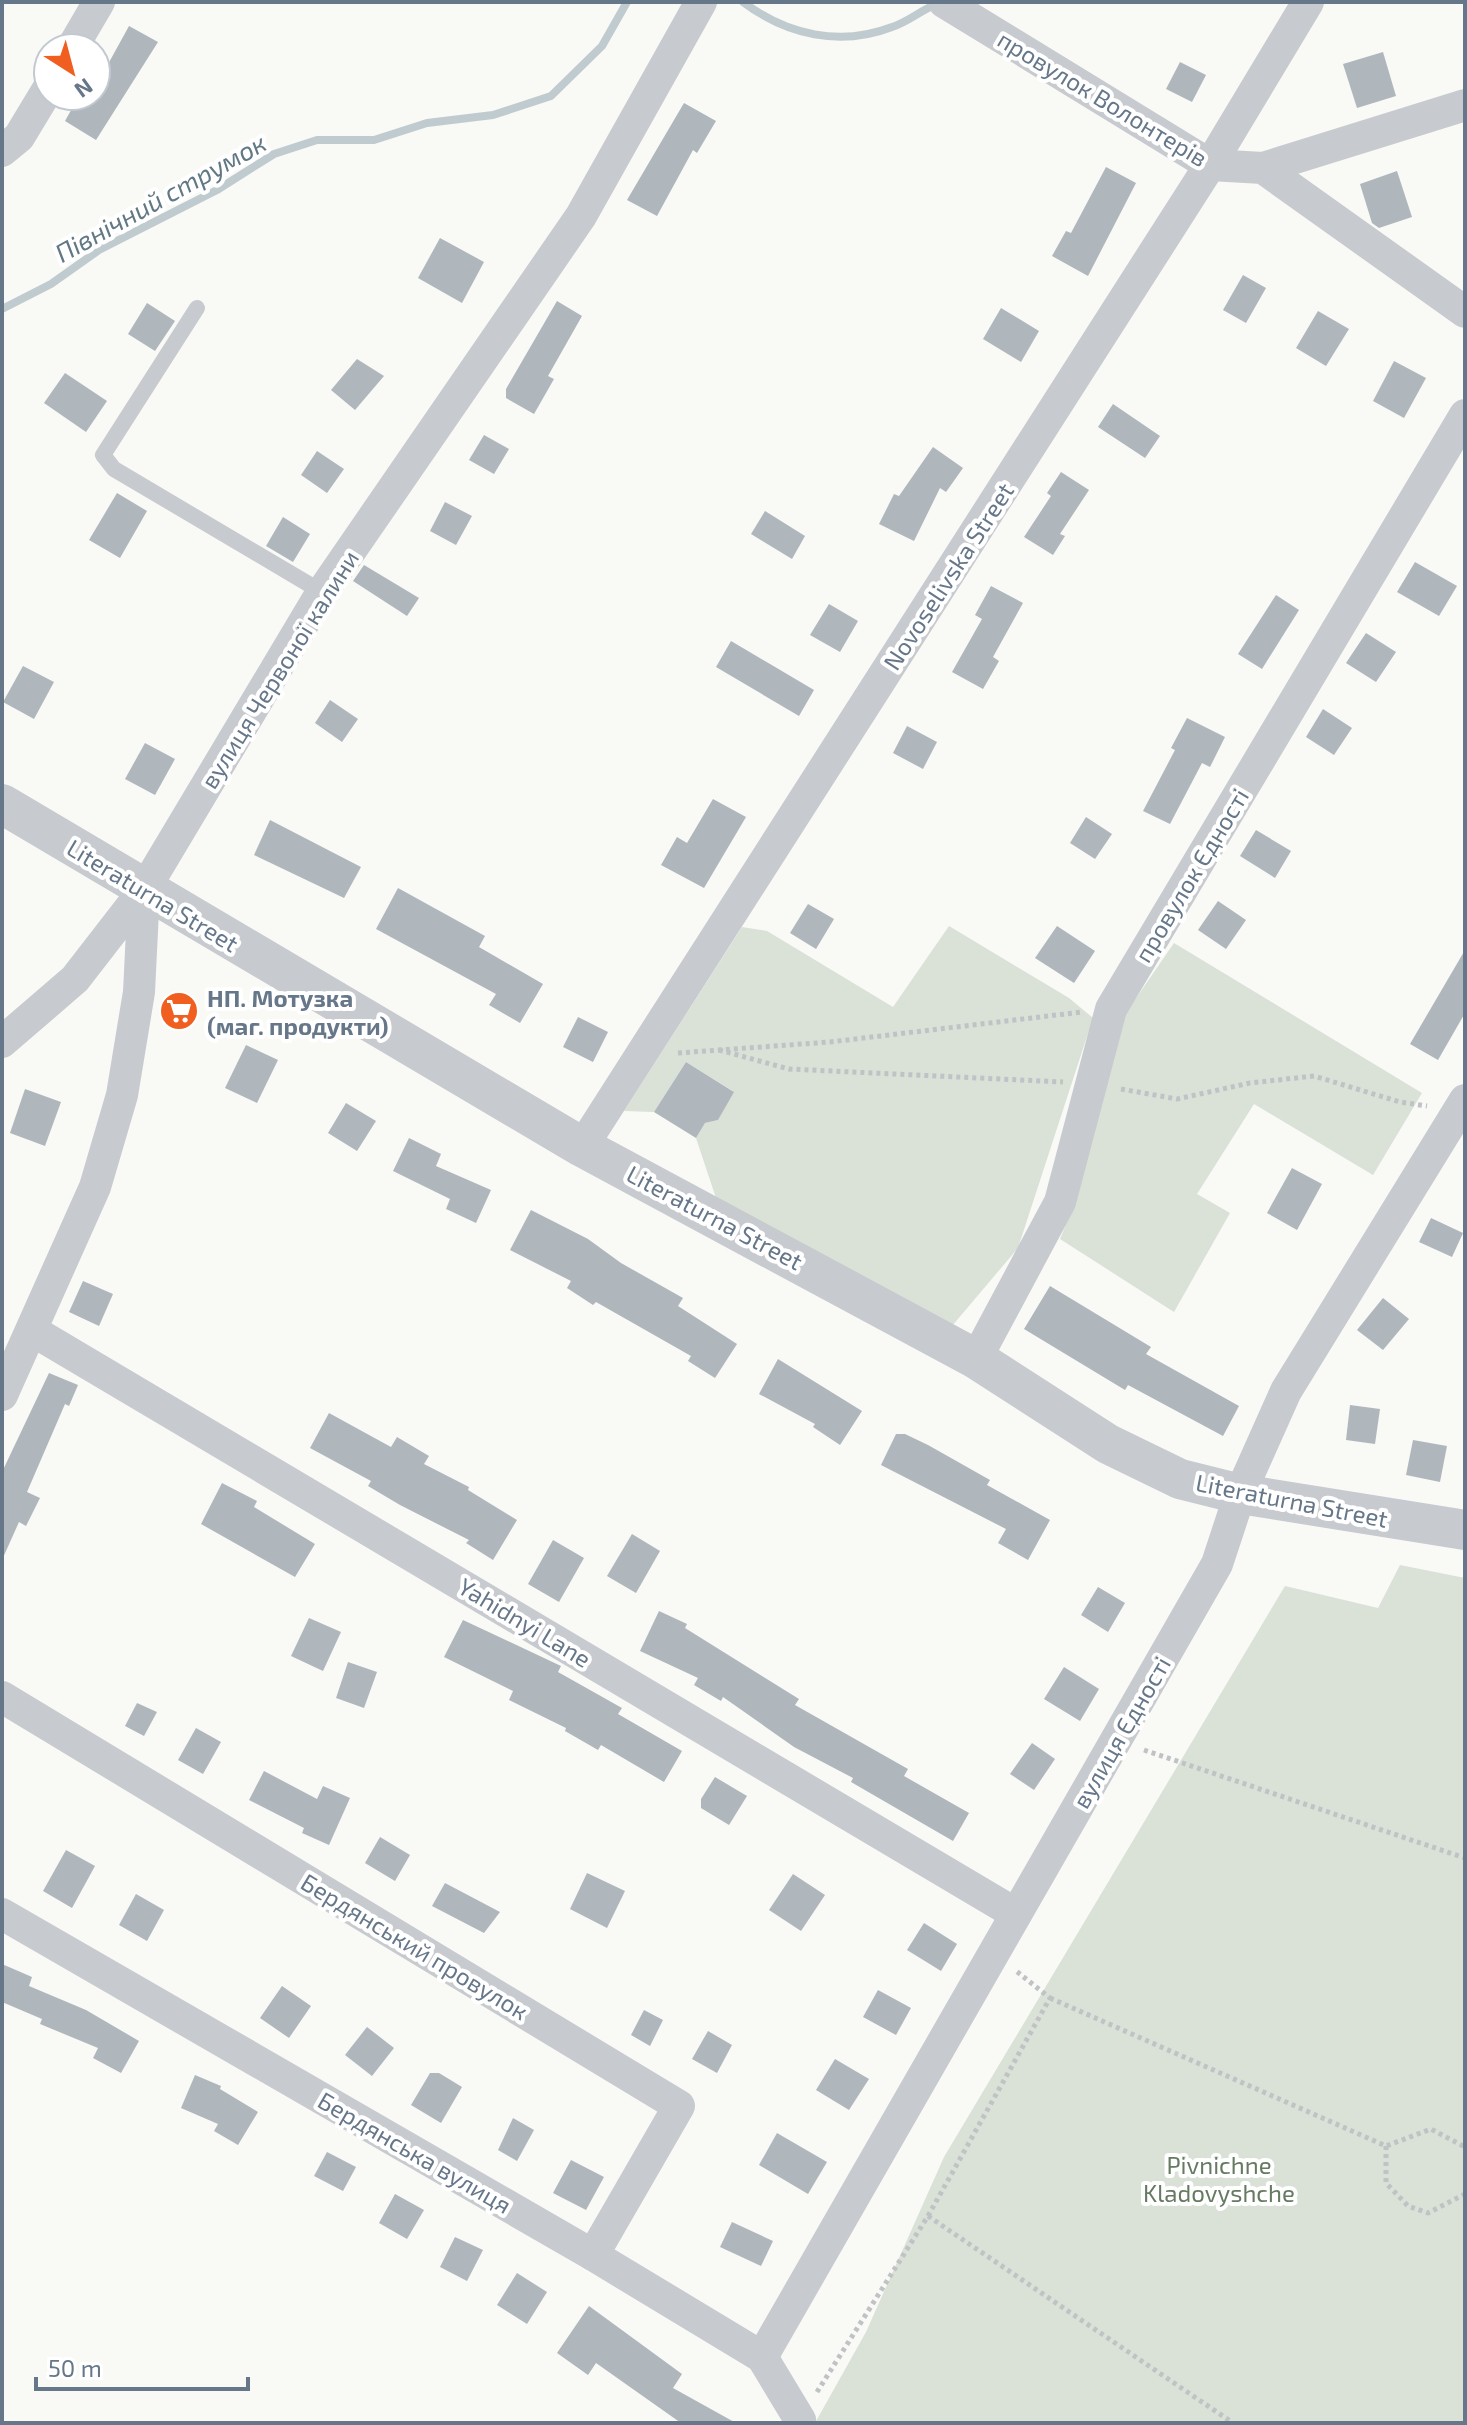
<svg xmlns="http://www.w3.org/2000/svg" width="1467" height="2425" viewBox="0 0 1467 2425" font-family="'Exo 2',sans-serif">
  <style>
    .green { fill: #dae1d7 }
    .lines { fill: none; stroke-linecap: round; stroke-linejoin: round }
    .stream { stroke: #c0cbd0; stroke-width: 8 }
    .building { fill: #afb7bd }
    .path { stroke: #c0c3c5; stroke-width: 5; stroke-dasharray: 4 4; stroke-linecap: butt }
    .service { stroke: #c7cace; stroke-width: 16 }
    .minor { stroke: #c7cace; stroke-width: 32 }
    .tertiary { stroke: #c7cace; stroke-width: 40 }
    .labels { text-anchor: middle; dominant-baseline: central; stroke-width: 8; stroke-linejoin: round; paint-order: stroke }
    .street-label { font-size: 24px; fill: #667789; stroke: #fff }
    .poi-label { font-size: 24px; font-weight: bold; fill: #667789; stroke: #fff; text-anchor: start }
    .park-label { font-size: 24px; fill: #657a61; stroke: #fff }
    .water-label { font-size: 26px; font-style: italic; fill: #627884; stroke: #fff }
  </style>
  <rect width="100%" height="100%" fill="#f9f9f6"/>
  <g class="green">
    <polygon points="949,926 1069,998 1093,1018 1018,1248 952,1326 716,1198 696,1138 705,1123 718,1120 733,1091 686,1062 654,1112 624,1111 742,927 767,931 893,1007"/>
    <polygon points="1174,943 1422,1093 1373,1175 1254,1104 1197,1194 1230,1213 1174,1312 1060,1239 1073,1207 1121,1020"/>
    <polygon points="1400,1565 1465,1578 1465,2423 815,2423 866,2332 944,2157 1285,1586 1378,1608"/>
  </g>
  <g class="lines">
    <g class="stream">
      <path d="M743 2C787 35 840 47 892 27 908 22 921 10 937 4"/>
      <polyline points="2,309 51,284 99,250 217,190 274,154 317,140 374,140 427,123 493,115 551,96 602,46 627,2"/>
    </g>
  </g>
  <g class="building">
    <polygon points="129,26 158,42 96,140 65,121 79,96 96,96 96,86"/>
    <polygon points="1383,52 1396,96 1357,108 1343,64"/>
    <polygon points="1180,62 1206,75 1192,102 1166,89"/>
    <polygon points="684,103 716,121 697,153 693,150 657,216 627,200"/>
    <polygon points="1106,167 1136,183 1088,276 1052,256 1066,231 1071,233"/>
    <polygon points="1397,171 1412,217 1379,228 1372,223 1360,184"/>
    <polygon points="440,238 484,262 462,303 418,278"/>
    <polygon points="1243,275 1266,288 1246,323 1223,310"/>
    <polygon points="557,301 582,316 548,376 554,379 534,414 506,398 506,389"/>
    <polygon points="147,303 175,321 155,351 128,334"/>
    <polygon points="1001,308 1039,331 1021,362 983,339"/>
    <polygon points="1318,311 1349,329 1326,366 1296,348"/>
    <polygon points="357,359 384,376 355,410 331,390"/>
    <polygon points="1394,361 1426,378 1404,418 1373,401"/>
    <polygon points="65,373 107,401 86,432 44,403"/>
    <polygon points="1113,404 1160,436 1145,458 1098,427"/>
    <polygon points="484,435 509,449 494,474 469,460"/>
    <polygon points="933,447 963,468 946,492 940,488 914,541 879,524 894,494 899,496"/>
    <polygon points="317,451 344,469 327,493 301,475"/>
    <polygon points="1061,472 1089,490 1060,534 1065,536 1053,555 1024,537 1051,496 1047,493"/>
    <polygon points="117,493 147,511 120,558 89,540"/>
    <polygon points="445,502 472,516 456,545 430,531"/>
    <polygon points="765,511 805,536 792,559 751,534"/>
    <polygon points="283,517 310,534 293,562 266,546"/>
    <polygon points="1415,562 1457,586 1439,616 1397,592"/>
    <polygon points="364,565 419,598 407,616 353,581"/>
    <polygon points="991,586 1023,603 993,657 999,661 983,689 952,672 982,619 975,615"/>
    <polygon points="1276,595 1299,610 1262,669 1238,654"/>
    <polygon points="829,604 858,621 840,652 810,635"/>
    <polygon points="1366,633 1396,652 1376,682 1346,663"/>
    <polygon points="731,641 814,690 799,716 716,667"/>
    <polygon points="23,666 54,682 34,719 3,702"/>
    <polygon points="330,700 358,719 342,742 315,723"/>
    <polygon points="1323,709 1352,728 1334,755 1306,737"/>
    <polygon points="1187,718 1225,737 1210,767 1202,763 1170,824 1143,811 1175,750 1171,748"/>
    <polygon points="907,726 937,742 923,769 893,753"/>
    <polygon points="145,743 175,759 155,795 125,779"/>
    <polygon points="713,799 746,817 704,888 661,865 677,837 687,843"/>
    <polygon points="1086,817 1112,834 1095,859 1070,843"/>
    <polygon points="270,820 361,867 344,898 254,855"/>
    <polygon points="1256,830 1291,851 1275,878 1240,856"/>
    <polygon points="398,888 485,936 479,947 543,984 520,1023 489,1005 496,994 376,929"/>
    <polygon points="1218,901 1246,920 1226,949 1198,930"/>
    <polygon points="808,904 834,919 816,949 790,933"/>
    <polygon points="1057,926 1095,951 1074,983 1035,958"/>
    <polygon points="1465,950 1465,1013 1438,1060 1410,1044"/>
    <polygon points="578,1017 608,1032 593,1062 563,1047"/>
    <polygon points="246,1045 278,1060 257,1103 225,1088"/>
    <polygon points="686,1062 734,1092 718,1120 705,1123 696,1138 654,1112"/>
    <polygon points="25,1089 61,1102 45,1146 10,1133"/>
    <polygon points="346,1103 376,1121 357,1151 328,1133"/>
    <polygon points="409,1138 441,1154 436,1166 491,1190 476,1223 446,1209 450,1199 393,1171"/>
    <polygon points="1292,1168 1322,1184 1297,1230 1267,1213"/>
    <polygon points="531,1210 588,1239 621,1263 683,1298 678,1306 737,1344 715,1378 688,1361 691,1356 596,1302 593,1305 567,1288 571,1281 510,1250"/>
    <polygon points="1431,1218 1463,1233 1452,1257 1419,1242"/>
    <polygon points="83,1281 113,1294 99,1326 69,1312"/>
    <polygon points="1050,1286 1151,1347 1146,1354 1239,1406 1223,1436 1128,1385 1125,1390 1024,1329"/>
    <polygon points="1383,1298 1409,1319 1383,1350 1357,1330"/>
    <polygon points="778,1359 862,1411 840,1445 813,1427 815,1424 759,1394"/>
    <polygon points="49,1373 78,1385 69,1406 65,1404 27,1492 40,1498 26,1526 19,1522 2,1560 2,1472"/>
    <polygon points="1350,1405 1380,1409 1375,1444 1346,1440"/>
    <polygon points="329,1413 391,1447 397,1437 429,1456 424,1464 469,1487 468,1490 517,1520 493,1560 466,1543 469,1540 400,1505 368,1486 371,1481 310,1448"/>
    <polygon points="896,1434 905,1434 928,1445 990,1480 987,1485 1050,1520 1028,1560 998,1543 1006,1529 881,1465"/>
    <polygon points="1413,1440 1447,1446 1440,1482 1406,1475"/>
    <polygon points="222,1483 257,1501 254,1507 315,1544 295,1577 201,1524"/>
    <polygon points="632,1534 660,1551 636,1593 607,1576"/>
    <polygon points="553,1540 584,1558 559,1602 528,1584"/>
    <polygon points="1098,1587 1125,1603 1108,1632 1081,1615"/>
    <polygon points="659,1611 687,1624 685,1628 799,1699 795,1705 908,1769 904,1776 969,1813 953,1841 851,1782 853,1778 794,1747 723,1697 721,1701 694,1685 698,1678 640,1651"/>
    <polygon points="309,1618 341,1632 323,1671 291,1656"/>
    <polygon points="463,1620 561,1666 558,1672 622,1708 618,1714 682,1751 664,1782 601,1745 598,1750 565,1731 566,1728 509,1700 513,1691 444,1657"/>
    <polygon points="348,1662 377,1672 364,1708 336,1698"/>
    <polygon points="1064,1667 1099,1689 1080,1721 1044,1699"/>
    <polygon points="137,1703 157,1712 144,1736 125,1726"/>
    <polygon points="196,1728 221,1742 203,1774 178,1760"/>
    <polygon points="1032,1743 1055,1759 1034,1790 1010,1774"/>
    <polygon points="264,1771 317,1799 323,1786 350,1798 329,1845 302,1833 304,1828 249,1800"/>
    <polygon points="715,1777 747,1796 729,1825 701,1808 701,1799"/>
    <polygon points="380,1837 410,1855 395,1881 365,1863"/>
    <polygon points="66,1850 95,1866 72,1908 43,1891"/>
    <polygon points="587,1873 625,1891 607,1928 570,1909"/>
    <polygon points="793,1874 825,1895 801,1931 769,1910"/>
    <polygon points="445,1883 500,1912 484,1933 432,1906"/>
    <polygon points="136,1894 164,1910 147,1941 119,1925"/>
    <polygon points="924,1923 957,1944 941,1971 907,1950"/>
    <polygon points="2,1964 32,1977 29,1986 86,2010 139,2041 121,2073 93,2058 98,2048 40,2024 42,2019 2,2002"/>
    <polygon points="282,1986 311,2006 289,2038 260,2018"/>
    <polygon points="878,1990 911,2008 896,2035 863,2017"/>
    <polygon points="644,2010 663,2020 650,2046 631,2035"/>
    <polygon points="367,2027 394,2048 372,2076 345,2055"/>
    <polygon points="708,2031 732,2045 717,2073 692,2059"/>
    <polygon points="835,2059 869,2079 849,2110 816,2090"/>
    <polygon points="430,2073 439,2073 462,2087 441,2123 411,2105"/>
    <polygon points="195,2075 221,2086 220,2089 258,2112 238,2145 214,2131 218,2124 181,2108"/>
    <polygon points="513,2118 534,2130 517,2161 498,2150"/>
    <polygon points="777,2133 827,2162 808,2194 759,2165"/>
    <polygon points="327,2152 356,2167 343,2191 314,2176"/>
    <polygon points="571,2160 604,2177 586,2210 553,2193"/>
    <polygon points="395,2194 424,2210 407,2239 379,2223"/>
    <polygon points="732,2222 773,2241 761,2266 720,2247"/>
    <polygon points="455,2237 483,2250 467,2281 440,2267"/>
    <polygon points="517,2273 547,2292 527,2324 497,2305"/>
    <polygon points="589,2306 682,2374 673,2388 736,2423 681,2423 596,2363 588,2375 557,2353"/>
  </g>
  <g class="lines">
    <g class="path">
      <polyline points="719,1050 789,1069 1063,1082"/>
      <polyline points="678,1053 830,1042 1082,1012"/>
      <polyline points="1121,1089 1177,1099 1250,1083 1314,1076 1400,1102 1427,1106"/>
      <polyline points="1144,1750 1465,1858"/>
      <polyline points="1050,1998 1386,2146 1431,2129 1465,2147"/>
      <polyline points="1386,2146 1386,2183 1408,2206 1428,2213 1465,2194"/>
      <polyline points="928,2216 1233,2423"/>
      <polyline points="817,2392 928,2216 1050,1998 1015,1970"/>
    </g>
    <polyline class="service" points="197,308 103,455 114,469 322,592"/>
    <g class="minor">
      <polyline points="944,2 1210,165 1263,168 1465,312"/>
      <polyline points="72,48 99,2"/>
      <polyline points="2,151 19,137 48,89"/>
      <polyline points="1263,168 1465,105"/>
      <polyline points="2,1042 75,979 144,890"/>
      <polyline points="582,1147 1210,165 1308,2"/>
      <polyline points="33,1331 1016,1914"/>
      <polyline points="976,1359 1060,1202 1111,1009 1465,415"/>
      <polyline points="2,1395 95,1187 122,1095 139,992 144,890 322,592 581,216 701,2"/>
      <polyline points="2,1697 679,2106 593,2255"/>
      <polyline points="2,1914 593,2255 762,2357 800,2420 798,2423"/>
      <polyline points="762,2357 1217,1564 1240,1494 1286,1391 1465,1100"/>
    </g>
    <polyline class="tertiary" points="2,804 582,1147 976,1359 1108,1444 1180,1479 1240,1494 1465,1530"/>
  </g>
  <defs>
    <symbol id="supermarket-disc" viewBox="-11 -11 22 22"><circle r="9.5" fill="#f05f20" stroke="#fff"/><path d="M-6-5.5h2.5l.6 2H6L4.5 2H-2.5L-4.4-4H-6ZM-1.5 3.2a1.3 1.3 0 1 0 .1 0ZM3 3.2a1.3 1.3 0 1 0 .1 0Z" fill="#fff"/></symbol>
  </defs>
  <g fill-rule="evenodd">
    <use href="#supermarket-disc" x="157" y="989" width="44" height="44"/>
  </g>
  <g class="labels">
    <g class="street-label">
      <text transform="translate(1103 98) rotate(31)">провулок Волонтерів</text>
      <text transform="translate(948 576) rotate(-57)">Novoselivska Street</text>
      <text transform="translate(279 669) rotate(-58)">вулиця Червоної калини</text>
      <text transform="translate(1191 875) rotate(-59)">провулок Єдності</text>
      <text transform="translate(153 895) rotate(31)">Literaturna Street</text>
      <text transform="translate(715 1217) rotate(28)">Literaturna Street</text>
      <text transform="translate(1292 1500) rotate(11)">Literaturna Street</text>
      <text transform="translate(525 1622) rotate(31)">Yahidnyi Lane</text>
      <text transform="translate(1121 1732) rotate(-60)">вулиця Єдності</text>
      <text transform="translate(415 1946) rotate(31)">Бердянський провулок</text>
      <text transform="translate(415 2152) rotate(30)">Бердянська вулиця</text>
    </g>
    <g class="poi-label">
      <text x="207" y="997">НП. Мотузка<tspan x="207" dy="28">(маг. продукти)</tspan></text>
    </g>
    <g class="park-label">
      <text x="1219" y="2164">Pivnichne<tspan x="1219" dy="28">Kladovyshche</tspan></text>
    </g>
    <g class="water-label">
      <text transform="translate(160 197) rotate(-29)">Північний струмок</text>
    </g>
  </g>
  <rect width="1467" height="2425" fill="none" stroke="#667789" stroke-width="8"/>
  <g transform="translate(72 72) rotate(144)"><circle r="38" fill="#ffffff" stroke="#c2c9d0" stroke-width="2"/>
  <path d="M0-6L14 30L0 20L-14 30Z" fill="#f05f20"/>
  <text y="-12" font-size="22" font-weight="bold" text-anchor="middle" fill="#667789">N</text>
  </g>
  <path d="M36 2377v12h212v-12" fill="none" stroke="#667789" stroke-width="4"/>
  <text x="48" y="2377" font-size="24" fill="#667789" stroke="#ffffff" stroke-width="6" paint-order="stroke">50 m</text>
</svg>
